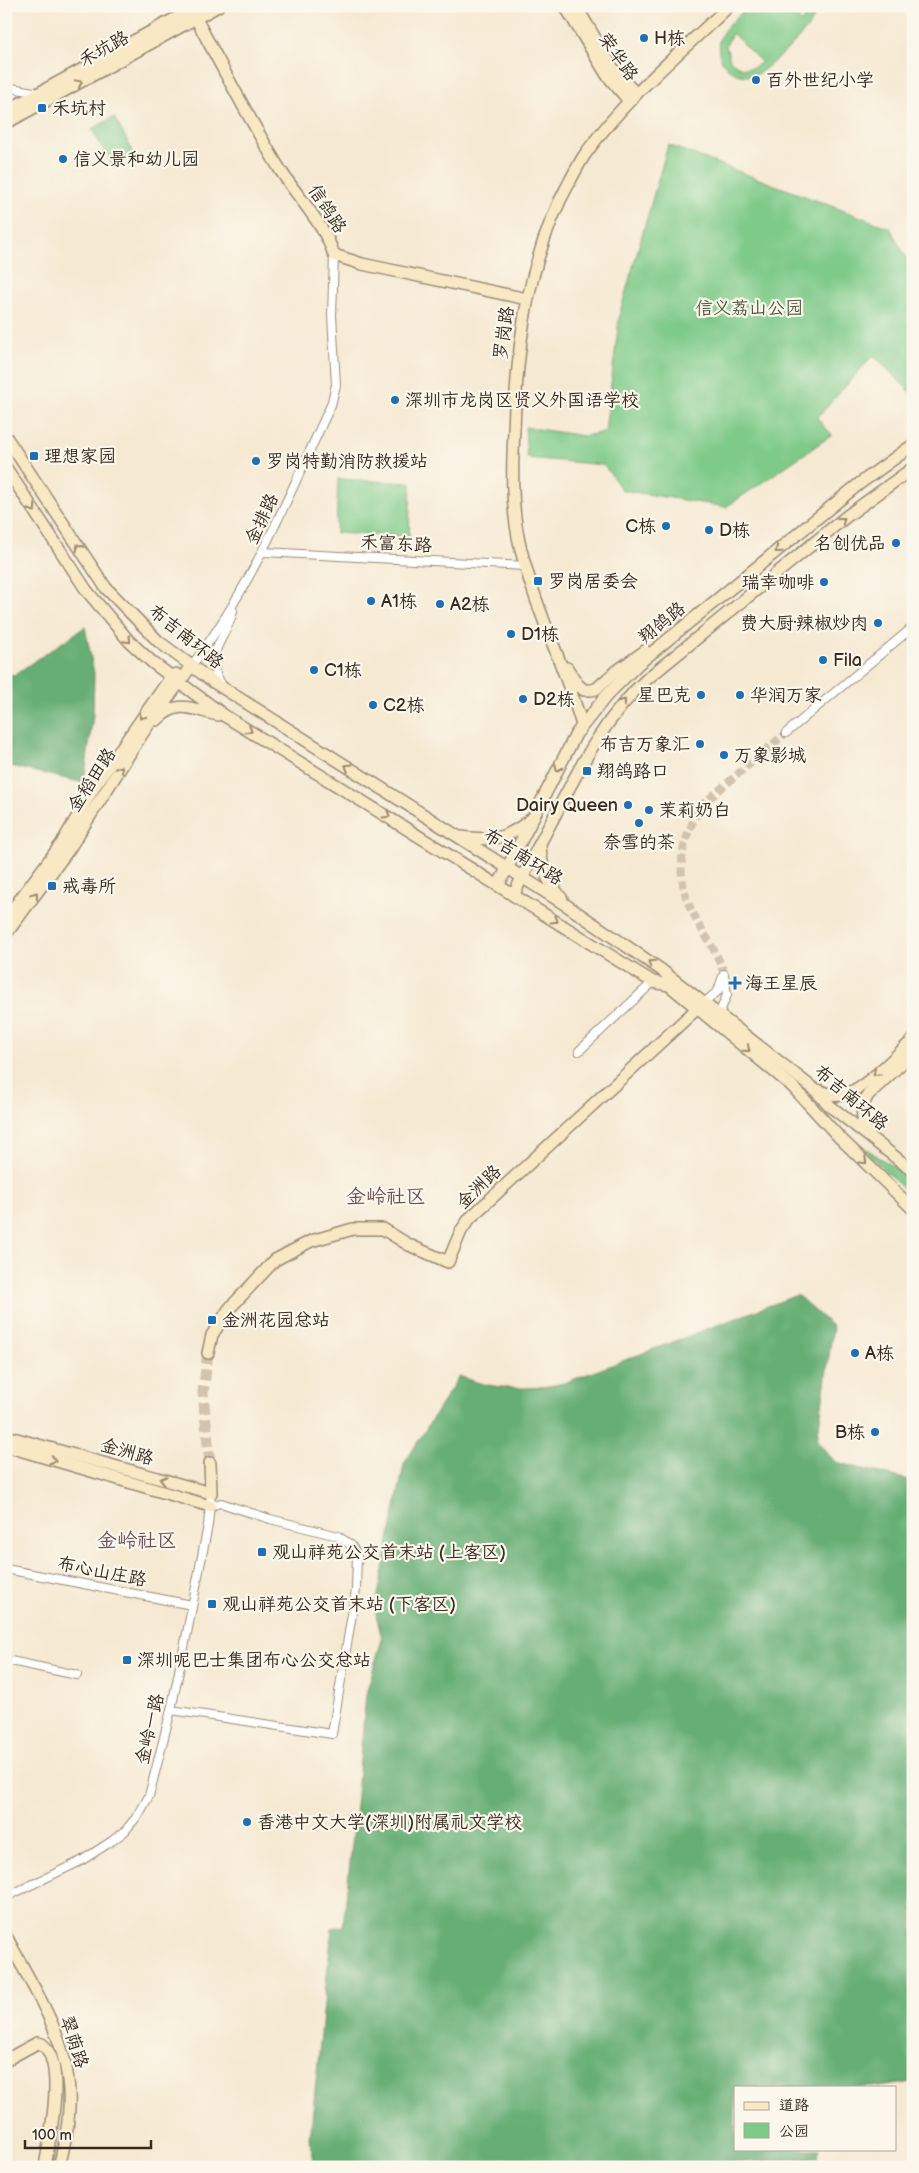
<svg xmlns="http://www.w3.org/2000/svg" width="919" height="2173" viewBox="0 0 919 2173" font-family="'Balsamiq Sans','LXGW WenKai TC',sans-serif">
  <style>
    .green { fill: #7eca88; stroke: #5c7a53; fill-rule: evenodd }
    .forest { fill: #66ae74; stroke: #506c49 }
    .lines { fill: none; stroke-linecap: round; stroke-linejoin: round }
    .street-tunnel { stroke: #d1c3ae; stroke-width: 8; stroke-dasharray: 8 4; stroke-linecap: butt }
    .secondary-tunnel { stroke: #d1c3ae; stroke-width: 11; stroke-dasharray: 11 5.5; stroke-linecap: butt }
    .street-casing { stroke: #988a78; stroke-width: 10 }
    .secondary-casing { stroke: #988a78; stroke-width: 14 }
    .street { stroke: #fff; stroke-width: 8 }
    .secondary { stroke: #f8e8c3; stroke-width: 11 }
    .oneway { stroke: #9a8970 }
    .poi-dot { fill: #1f6fb2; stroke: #fbf7ec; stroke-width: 2 }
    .labels { text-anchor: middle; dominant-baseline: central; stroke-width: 4.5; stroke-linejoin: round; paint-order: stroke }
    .poi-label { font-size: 18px; fill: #3b2a1e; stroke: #fbf7ec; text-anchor: start }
    .street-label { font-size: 18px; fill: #3b2a1e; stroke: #fbf7ec }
    .park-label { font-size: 18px; fill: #4f5a3e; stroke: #fbf7ec }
    .quarter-label { font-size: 20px; fill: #6d5055; stroke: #fbf7ec }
  </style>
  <rect width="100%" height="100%" fill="#fbf7ec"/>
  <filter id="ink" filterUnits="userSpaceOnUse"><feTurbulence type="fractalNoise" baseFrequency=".02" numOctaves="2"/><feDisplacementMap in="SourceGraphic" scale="10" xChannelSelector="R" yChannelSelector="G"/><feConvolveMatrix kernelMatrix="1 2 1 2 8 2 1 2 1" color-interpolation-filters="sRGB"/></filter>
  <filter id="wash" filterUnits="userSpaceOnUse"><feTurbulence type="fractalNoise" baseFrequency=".0096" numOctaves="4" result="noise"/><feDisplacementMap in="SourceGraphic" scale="20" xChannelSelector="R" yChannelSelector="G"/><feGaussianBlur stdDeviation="1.12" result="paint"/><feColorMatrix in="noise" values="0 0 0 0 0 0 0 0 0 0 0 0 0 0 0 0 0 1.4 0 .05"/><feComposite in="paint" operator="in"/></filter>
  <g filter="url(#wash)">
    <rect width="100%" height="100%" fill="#f6e9d2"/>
    <g class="green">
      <path d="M749 6H786L802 22 807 14 808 6H816C816 11 815 16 812 21 807 32 765 73 754 75 730 81 710 55 722 34 728 23 740 15 749 6ZM732 33 761 62V63C751 71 739 70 730 60L726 46Z"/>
      <polygon points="114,117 135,155 113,167 92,129"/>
      <polygon points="668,145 890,228 913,270 913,395 873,355 817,418 832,435 726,507 622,490 604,465 527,458 525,427 584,436 605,432 620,312"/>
      <polygon points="338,479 411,483 409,537 336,533"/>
      <polygon points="856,1142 913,1180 913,1198 905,1190"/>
    </g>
    <g class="forest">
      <polygon points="85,627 94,673 93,715 84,783 6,765 6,673 14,675"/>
      <path d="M797 1295 833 1327 817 1441 835 1462 913 1481V2082L879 2087H735V2149H820L817 2158 669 2167H314L310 2139 332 1928 343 1926 355 1817 366 1694 382 1639 375 1610 404 1464 459 1376C492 1390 530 1391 564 1383Z"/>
    </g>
  </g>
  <g filter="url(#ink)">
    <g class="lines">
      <path class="street-tunnel" d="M724 974C718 953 706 938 696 919 673 879 679 840 704 803L786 733"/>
      <polyline class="secondary-tunnel" points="208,1353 203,1393 210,1463"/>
      <defs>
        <g id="street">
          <polyline points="6,87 39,93"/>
          <polyline points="264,552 526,566"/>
          <path d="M192 665C253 586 289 494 331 405L336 385 332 315 334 255"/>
          <path d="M222 685C201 654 226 641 233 611"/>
          <polyline points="786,733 913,627"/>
          <polyline points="704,1003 718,991 723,976"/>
          <polyline points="719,1014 727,995 724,974"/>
          <polyline points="579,1051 653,982"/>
          <polyline points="6,1569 192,1605"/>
          <polyline points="6,1660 77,1675"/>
          <polyline points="171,1710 332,1734 356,1590 357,1555 351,1545 338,1536 270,1519 221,1503 210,1506"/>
          <polyline points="6,1897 81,1861 112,1841 125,1831 139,1814 149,1796 171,1710 187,1633 208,1525 211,1493"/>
        </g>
        <g id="secondary">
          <polyline points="565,6 607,75 629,101"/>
          <polyline points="576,6 614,70 636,94"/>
          <path d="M192 11C220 64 248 117 279 168 297 197 324 223 334 255L362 264 527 299"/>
          <polyline points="6,111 198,6"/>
          <polyline points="6,123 218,6"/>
          <polyline points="6,437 106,588 158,641 212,681 566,905 660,969 814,1089 830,1106 913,1171"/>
          <polyline points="6,468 87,591 129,641 153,663 225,716 653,982 669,985 792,1086 839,1137 913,1209"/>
          <polyline points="567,668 578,685 584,690 591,690 596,689 614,673 645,651"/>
          <path d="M157 720C179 698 193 710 218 715"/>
          <path d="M582 725C564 665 535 608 520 546 511 508 512 469 514 430 517 344 528 257 570 181 575 172 580 161 586 153 626 97 680 53 729 6"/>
          <path d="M461 837C491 841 506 840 530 820"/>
          <path d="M540 844C541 869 547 880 562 899"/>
          <polyline points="499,884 576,734 607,695 638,664 859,484 913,445"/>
          <path d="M514 894C527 867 542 840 556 813 582 763 606 716 648 678L847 516 913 468"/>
          <polyline points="6,918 62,843 96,784 171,677 176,674"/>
          <polyline points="6,934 69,849 144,731 192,665"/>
          <path d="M818 1090C825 1093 833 1097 841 1095 865 1091 895 1056 913 1040"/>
          <path d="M870 1136C862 1121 859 1110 868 1095L913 1053"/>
          <polyline points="208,1353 212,1335 229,1309 275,1260 311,1241 353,1229 383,1229 409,1245 448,1262 461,1231 470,1218 702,1004"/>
          <polyline points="6,1436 211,1493 210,1463"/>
          <polyline points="6,1446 210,1506"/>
          <path d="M6 1936C29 1981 62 2028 68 2080 72 2109 66 2139 59 2167"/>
          <path d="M6 2060 37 2043 42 2044C67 2063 49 2140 45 2167"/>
        </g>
      </defs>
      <use href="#street" class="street-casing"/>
      <use href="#secondary" class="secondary-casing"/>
      <use href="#street" class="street"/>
      <use href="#secondary" class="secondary"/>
    </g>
    <defs><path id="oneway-chevron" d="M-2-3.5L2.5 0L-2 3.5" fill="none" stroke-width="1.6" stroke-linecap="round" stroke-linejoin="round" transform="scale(1.25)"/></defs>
    <g class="oneway">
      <use href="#oneway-chevron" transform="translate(79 83) rotate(-29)"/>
      <use href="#oneway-chevron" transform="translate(33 509) rotate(57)"/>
      <use href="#oneway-chevron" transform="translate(842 520) rotate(-39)"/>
      <use href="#oneway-chevron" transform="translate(79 547) rotate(-123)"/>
      <use href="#oneway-chevron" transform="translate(778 550) rotate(141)"/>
      <use href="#oneway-chevron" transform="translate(128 640) rotate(46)"/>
      <use href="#oneway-chevron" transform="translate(623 702) rotate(-49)"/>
      <use href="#oneway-chevron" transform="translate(142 716) rotate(127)"/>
      <use href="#oneway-chevron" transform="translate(249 730) rotate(32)"/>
      <use href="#oneway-chevron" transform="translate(348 767) rotate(-148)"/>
      <use href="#oneway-chevron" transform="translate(558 768) rotate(117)"/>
      <use href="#oneway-chevron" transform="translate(120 769) rotate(-57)"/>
      <use href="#oneway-chevron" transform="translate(387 815) rotate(32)"/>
      <use href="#oneway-chevron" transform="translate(35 895) rotate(-53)"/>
      <use href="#oneway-chevron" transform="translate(555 920) rotate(32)"/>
      <use href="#oneway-chevron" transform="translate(651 963) rotate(-145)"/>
      <use href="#oneway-chevron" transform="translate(747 1049) rotate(39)"/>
      <use href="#oneway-chevron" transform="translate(876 1073) rotate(138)"/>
      <use href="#oneway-chevron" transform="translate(864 1161) rotate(44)"/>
      <use href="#oneway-chevron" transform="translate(53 1460) rotate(16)"/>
      <use href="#oneway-chevron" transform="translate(163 1480) rotate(-165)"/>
    </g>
  </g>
  <g class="poi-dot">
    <circle cx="644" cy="38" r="5"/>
    <circle cx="756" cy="80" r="5"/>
    <rect x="37" y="103" width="10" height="10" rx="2.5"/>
    <circle cx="63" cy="159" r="5"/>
    <circle cx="395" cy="400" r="5"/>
    <rect x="29" y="451" width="10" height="10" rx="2.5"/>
    <circle cx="256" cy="461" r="5"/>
    <circle cx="666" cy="526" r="5"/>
    <circle cx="709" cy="530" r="5"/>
    <circle cx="896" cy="543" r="5"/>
    <rect x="533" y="576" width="10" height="10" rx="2.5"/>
    <circle cx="824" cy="582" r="5"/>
    <circle cx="371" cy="601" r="5"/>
    <circle cx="440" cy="604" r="5"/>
    <circle cx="878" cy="623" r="5"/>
    <circle cx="511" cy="634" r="5"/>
    <circle cx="823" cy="660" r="5"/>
    <circle cx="314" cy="670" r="5"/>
    <circle cx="701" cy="695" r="5"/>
    <circle cx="740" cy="695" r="5"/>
    <circle cx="523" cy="699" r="5"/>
    <circle cx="373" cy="705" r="5"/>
    <circle cx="700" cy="744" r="5"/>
    <circle cx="724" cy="755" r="5"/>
    <rect x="582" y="766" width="10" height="10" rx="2.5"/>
    <circle cx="628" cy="805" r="5"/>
    <circle cx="649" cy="810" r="5"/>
    <circle cx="639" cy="823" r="5"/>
    <rect x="47" y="881" width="10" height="10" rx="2.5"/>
    <path d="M732.5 975.5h5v5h5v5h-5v5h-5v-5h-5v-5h5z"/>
    <rect x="207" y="1315" width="10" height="10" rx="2.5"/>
    <circle cx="855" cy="1353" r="5"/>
    <circle cx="875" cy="1432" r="5"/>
    <rect x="257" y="1547" width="10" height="10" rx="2.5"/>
    <rect x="207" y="1599" width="10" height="10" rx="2.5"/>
    <rect x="122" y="1655" width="10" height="10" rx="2.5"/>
    <circle cx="247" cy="1822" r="5"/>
  </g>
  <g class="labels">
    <g class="poi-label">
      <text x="654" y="38">H栋</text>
      <text x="766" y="80">百外世纪小学</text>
      <text x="52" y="108">禾坑村</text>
      <text x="73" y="159">信义景和幼儿园</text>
      <text x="405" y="400">深圳市龙岗区贤义外国语学校</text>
      <text x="44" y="456">理想家园</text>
      <text x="266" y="461">罗岗特勤消防救援站</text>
      <text x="656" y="526" text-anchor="end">C栋</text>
      <text x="719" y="530">D栋</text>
      <text x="886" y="543" text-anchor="end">名创优品</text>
      <text x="548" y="581">罗岗居委会</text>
      <text x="814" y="582" text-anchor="end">瑞幸咖啡</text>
      <text x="381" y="601">A1栋</text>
      <text x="450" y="604">A2栋</text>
      <text x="868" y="623" text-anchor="end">费大厨·辣椒炒肉</text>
      <text x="521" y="634">D1栋</text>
      <text x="833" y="660">Fila</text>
      <text x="324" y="670">C1栋</text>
      <text x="691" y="695" text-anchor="end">星巴克</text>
      <text x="750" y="695">华润万家</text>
      <text x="533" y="699">D2栋</text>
      <text x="383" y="705">C2栋</text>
      <text x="690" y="744" text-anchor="end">布吉万象汇</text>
      <text x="734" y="755">万象影城</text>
      <text x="597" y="771">翔鸽路口</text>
      <text x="618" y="805" text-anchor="end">Dairy Queen</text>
      <text x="659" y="810">茉莉奶白</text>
      <text x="639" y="842" text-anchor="middle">奈雪的茶</text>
      <text x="62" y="886">戒毒所</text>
      <text x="745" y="983">海王星辰</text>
      <text x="222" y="1320">金洲花园总站</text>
      <text x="865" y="1353">A栋</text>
      <text x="865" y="1432" text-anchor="end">B栋</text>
      <text x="272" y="1552">观山祥苑公交首末站 (上客区)</text>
      <text x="222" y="1604">观山祥苑公交首末站 (下客区)</text>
      <text x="137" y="1660">深圳呢巴士集团布心公交总站</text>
      <text x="257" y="1822">香港中文大学(深圳)附属礼文学校</text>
    </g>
    <g class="street-label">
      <text transform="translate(104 49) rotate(-29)">禾坑路</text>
      <text transform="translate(618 57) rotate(55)">荣华路</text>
      <text transform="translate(327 209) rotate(57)">信鸽路</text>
      <text transform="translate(504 333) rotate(-82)">罗岗路</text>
      <text transform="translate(262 519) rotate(-65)">金排路</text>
      <text transform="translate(396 544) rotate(3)">禾富东路</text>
      <text transform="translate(662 623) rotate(-39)">翔鸽路</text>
      <text transform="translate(186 637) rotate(39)">布吉南环路</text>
      <text transform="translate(92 780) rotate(-57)">金稻田路</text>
      <text transform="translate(523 857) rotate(32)">布吉南环路</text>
      <text transform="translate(851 1098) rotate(40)">布吉南环路</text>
      <text transform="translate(479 1187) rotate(-44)">金洲路</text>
      <text transform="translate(127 1452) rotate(16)">金洲路</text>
      <text transform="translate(102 1572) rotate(11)">布心山庄路</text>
      <text transform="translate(150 1729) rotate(-77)">金岭一路</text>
      <text transform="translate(74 2042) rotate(72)">翠荫路</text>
    </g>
    <g class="park-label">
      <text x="749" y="308">信义荔山公园</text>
    </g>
    <g class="quarter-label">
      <text x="386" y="1197">金岭社区</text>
      <text x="137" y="1541">金岭社区</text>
    </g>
  </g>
  <rect width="919" height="2173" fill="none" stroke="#fbf7ec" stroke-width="25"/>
  <rect x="734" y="2086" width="162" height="65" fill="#fbf7ec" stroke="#aea59a"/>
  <rect x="744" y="2102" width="25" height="8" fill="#f8e8c3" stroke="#aea59a"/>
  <text x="779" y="2110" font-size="15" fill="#3b2a1e">道路</text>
  <rect x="744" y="2123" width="25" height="15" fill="#7eca88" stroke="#aea59a"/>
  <text x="779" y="2136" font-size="15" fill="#3b2a1e">公园</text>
  <path d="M25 2140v8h126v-8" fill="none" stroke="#3b2a1e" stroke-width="2.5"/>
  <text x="32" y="2140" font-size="15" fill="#3b2a1e" stroke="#fbf7ec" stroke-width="4" paint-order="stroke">100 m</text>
</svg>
